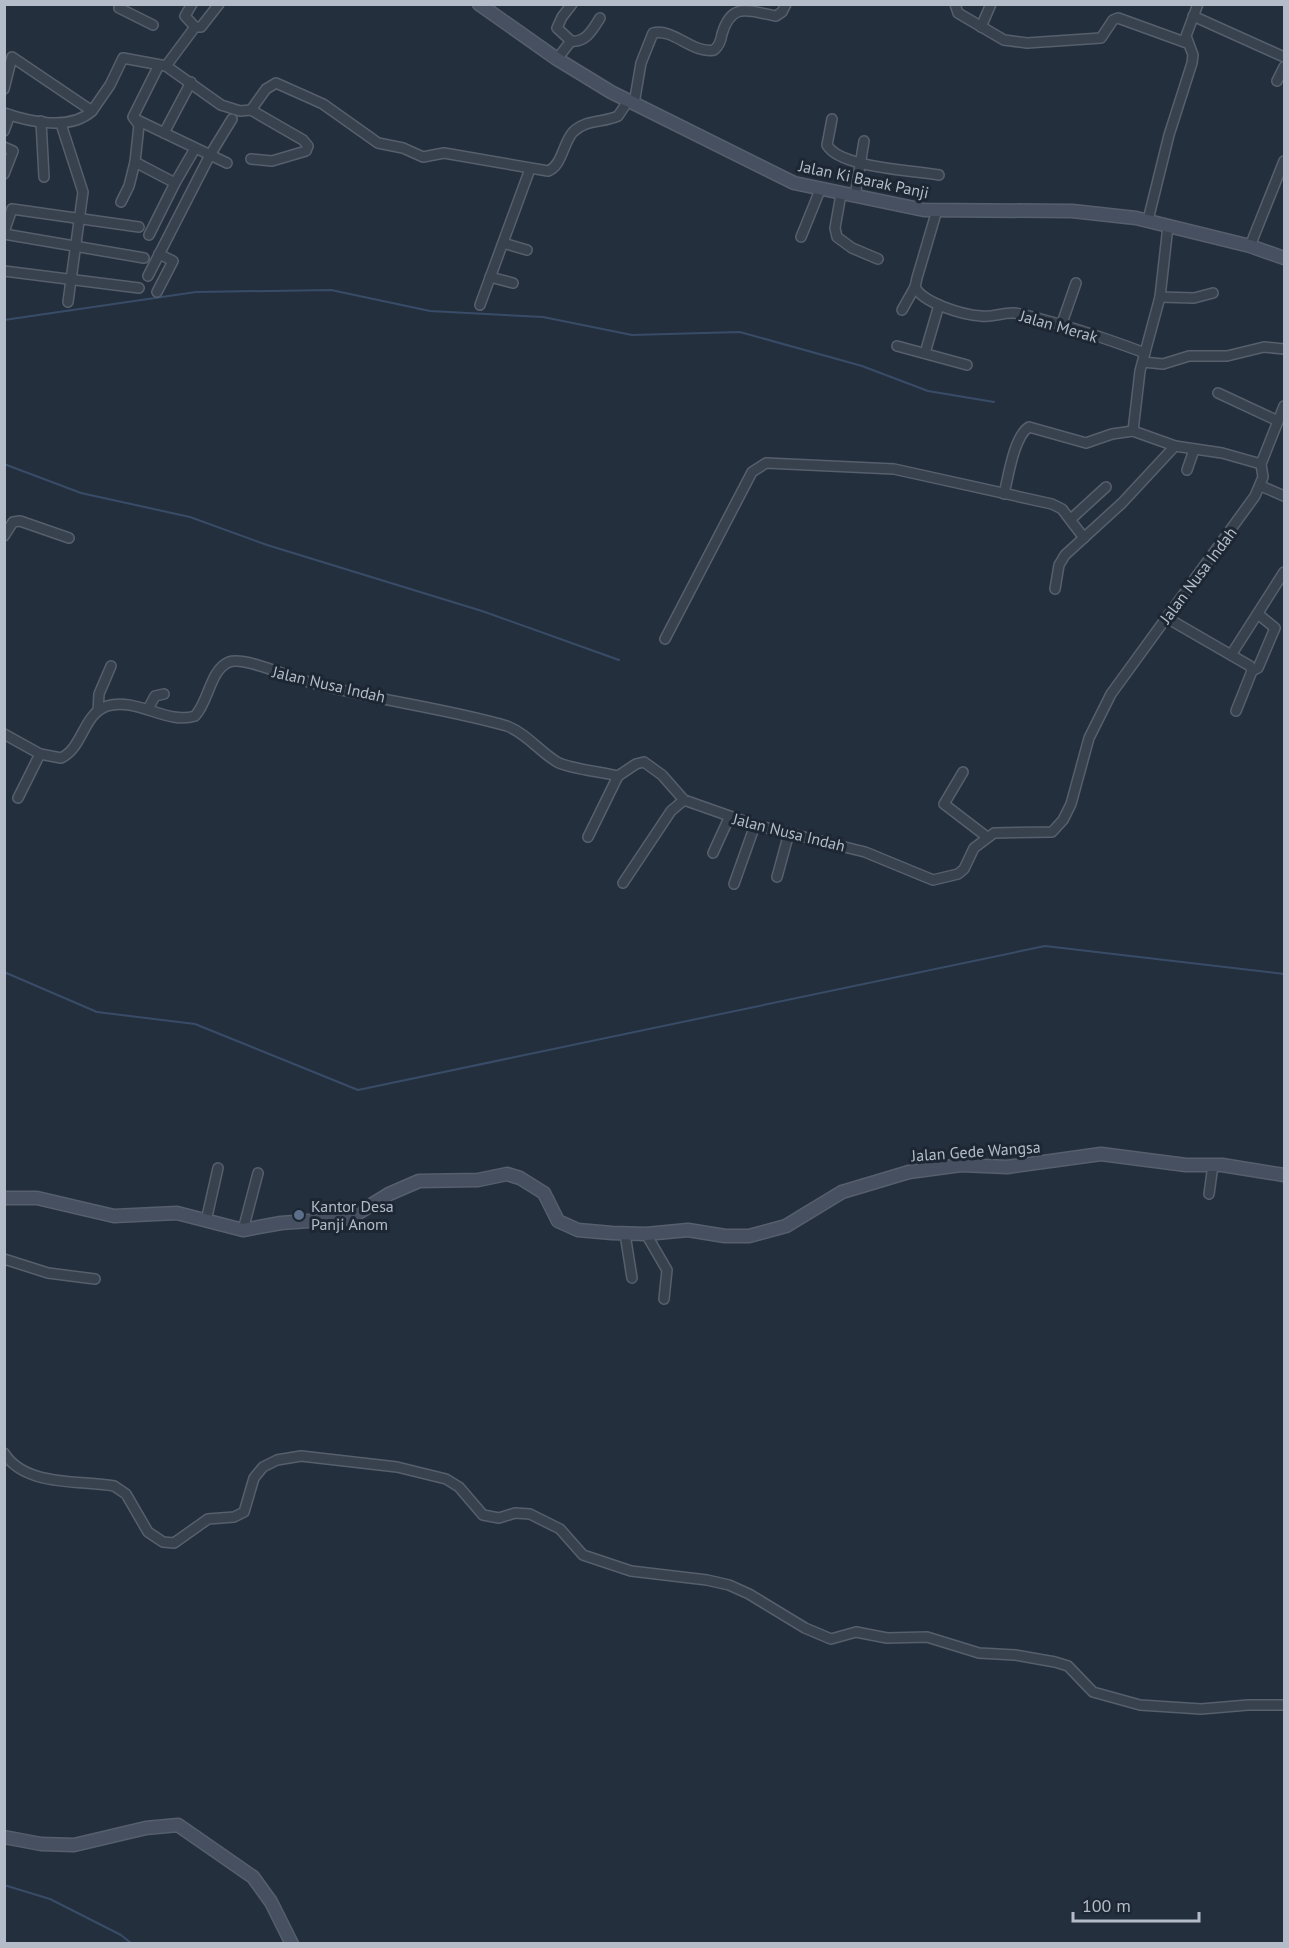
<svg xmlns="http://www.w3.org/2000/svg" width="1289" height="1948" viewBox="0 0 1289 1948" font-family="'PT Sans',sans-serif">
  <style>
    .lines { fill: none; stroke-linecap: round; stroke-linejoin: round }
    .stream { stroke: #394c67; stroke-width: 2 }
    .street-casing { stroke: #565f6c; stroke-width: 12 }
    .secondary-casing { stroke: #565f6c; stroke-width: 15 }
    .street { stroke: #38414e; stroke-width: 9 }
    .secondary { stroke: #465061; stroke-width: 12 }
    .service-dot { fill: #5c6f8a; stroke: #1d2633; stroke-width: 2 }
    .labels { text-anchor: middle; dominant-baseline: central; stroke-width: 6; stroke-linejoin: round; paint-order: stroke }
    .street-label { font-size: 16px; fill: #b4bcc9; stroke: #1d2633 }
    .poi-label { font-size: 16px; fill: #b4bcc9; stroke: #1d2633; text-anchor: start }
  </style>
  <rect width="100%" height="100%" fill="#242f3e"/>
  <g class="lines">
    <g class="stream">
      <polyline points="4,320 196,292 331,290 430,311 543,317 632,335 740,332 862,366 928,391 994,402"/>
      <polyline points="4,464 81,493 190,517 267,545 482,611 619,660"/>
      <polyline points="4,972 97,1012 195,1024 358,1090 1045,946 1284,974"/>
      <polyline points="4,1885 50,1899 121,1935 132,1944"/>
    </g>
    <defs>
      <g id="street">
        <polyline points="192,4 185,16 195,27"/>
        <path d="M572 4 562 17 557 28 571 41C586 43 593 29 600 18"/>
        <polyline points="955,4 958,13 1004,40 1027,43 1101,38 1113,20 1118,18 1187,43"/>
        <polyline points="119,8 153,25"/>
        <polyline points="1193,16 1284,57"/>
        <polyline points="981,27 991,4"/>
        <polyline points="557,59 571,41"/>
        <polyline points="166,66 195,27 201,27 219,4"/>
        <polyline points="1277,81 1284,67"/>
        <polyline points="4,89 12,57 92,111 110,85 123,58 166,66 221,105 240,111 251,110 303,140 308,146 306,151 272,161 251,159"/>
        <path d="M634 104 641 63 653 33C674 28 692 54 714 50 719 46 721 41 722 34 732 0 750 12 776 16L782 12 786 4"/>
        <path d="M251 110 266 89 276 83 323 104 378 143 403 148 423 157 444 153 548 171C562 166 563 143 573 132 586 119 603 123 618 116L628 101"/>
        <path d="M4 113C30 122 70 131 92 111"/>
        <polyline points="135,119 227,163"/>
        <path d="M832 119 827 145C840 168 913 170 939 175"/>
        <polyline points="41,121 44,177"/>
        <polyline points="61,124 83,192 68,302"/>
        <polyline points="4,131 10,115"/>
        <polyline points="164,133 191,82"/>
        <polyline points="4,147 13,151 4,174"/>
        <polyline points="175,183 193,152"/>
        <polyline points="841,194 835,228 837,237 852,248 878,259"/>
        <polyline points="855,196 864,141"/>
        <polyline points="121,202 129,186 135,162"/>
        <path d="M937 210 917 278 915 287C923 303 963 315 981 316 995 318 1006 310 1021 314 1063 324 1105 338 1145 353"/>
        <polyline points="1148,220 1169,135 1192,63 1193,55 1186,36 1198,4"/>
        <polyline points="4,232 12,209 139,227"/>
        <polyline points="4,234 144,258"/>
        <polyline points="149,235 175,183 135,162 139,125 133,117 159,65"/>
        <polyline points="801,237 820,190"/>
        <polyline points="503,243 527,250"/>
        <polyline points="1250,246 1284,161"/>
        <polyline points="4,271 139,288"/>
        <polyline points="148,276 210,155 232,119"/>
        <polyline points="490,277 513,283"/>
        <polyline points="157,292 173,261 159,254"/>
        <polyline points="1160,297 1194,298 1213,293"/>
        <polyline points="480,305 530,169"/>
        <polyline points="902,310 915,287"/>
        <polyline points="1061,326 1076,283"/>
        <polyline points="897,346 967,365"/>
        <polyline points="925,353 939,305"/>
        <polyline points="1143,362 1163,364 1189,356 1227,356 1264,347 1284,349"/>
        <polyline points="1218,393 1278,421"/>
        <polyline points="1133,431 1140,371 1160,297 1168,226"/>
        <polyline points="1187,470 1194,450"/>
        <polyline points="1261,486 1284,496"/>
        <path d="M1004 494C1008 478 1014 436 1029 427L1086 443 1112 434 1133 431 1175 446 1222 453 1261 464"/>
        <polyline points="1071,519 1106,487"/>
        <polyline points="4,536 13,522 20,521 69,538"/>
        <polyline points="1055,589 1059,565 1065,555 1122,503 1175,446"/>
        <polyline points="1167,618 1250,666 1252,671 1236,711"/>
        <polyline points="665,639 752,472 766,463 894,469 1052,504 1062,509 1084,538"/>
        <polyline points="1231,655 1284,572"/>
        <polyline points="1252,671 1258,668 1275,628 1258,614"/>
        <polyline points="148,709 155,696 164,694"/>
        <polyline points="98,711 99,694 111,666"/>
        <path d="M4 734 40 754 61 758C83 748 83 714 107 706 137 697 167 725 195 716 209 701 210 670 229 662 243 657 280 673 295 678 364 699 437 706 507 726 527 734 539 751 557 762 570 769 603 772 618 776L636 764 644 762 662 775 684 800 755 825 865 852 933 880 958 874 964 869 974 848 994 833 1052 832 1063 820 1071 804 1089 738 1111 694 1255 496 1263 477 1261 464 1284 406"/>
        <polyline points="963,772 944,804 987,837"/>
        <polyline points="18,798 40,754"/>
        <polyline points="588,837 618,776"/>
        <polyline points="713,853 729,818"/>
        <polyline points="777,877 789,833"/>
        <polyline points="623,883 671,811 684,800"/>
        <polyline points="734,884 755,825"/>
        <polyline points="1209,1194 1213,1165"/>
        <polyline points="206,1221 218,1168"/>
        <polyline points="243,1230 258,1173"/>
        <polyline points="625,1234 632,1278"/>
        <polyline points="646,1234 667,1270 664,1299"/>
        <polyline points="4,1259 48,1273 95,1279"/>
        <path d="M4 1453C25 1487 80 1480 114 1486L126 1494 148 1532 163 1542 174 1543 208 1519 234 1517 244 1512 254 1478 263 1467 277 1460 301 1456 397 1467 446 1479 459 1487 483 1515 499 1518 515 1513 530 1514 560 1529 583 1555 631 1571 707 1580 729 1585 749 1594 805 1628 831 1639 856 1632 887 1638 927 1637 979 1653 1015 1655 1055 1662 1068 1666 1093 1692 1140 1705 1201 1709 1248 1705H1284"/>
      </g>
      <g id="secondary">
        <polyline points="479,4 557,59 611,92 794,183 924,210 1072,211 1136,218 1250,246 1284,258"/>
        <polyline points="4,1198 37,1198 114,1216 177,1213 243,1230 281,1223 350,1218 389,1194 419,1181 478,1180 507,1174 520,1178 544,1193 558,1221 578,1230 612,1233 646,1234 688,1230 725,1236 749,1236 786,1226 842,1192 909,1172 961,1165 1007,1167 1101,1154 1186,1165 1222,1165 1284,1175"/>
        <polyline points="4,1837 41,1844 74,1845 146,1828 178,1825 253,1877 271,1902 292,1944"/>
      </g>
    </defs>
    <use href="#street" class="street-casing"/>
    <use href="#secondary" class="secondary-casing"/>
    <use href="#street" class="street"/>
    <use href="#secondary" class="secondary"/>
  </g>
  <circle class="service-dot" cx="299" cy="1215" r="6"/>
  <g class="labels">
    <g class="street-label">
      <text transform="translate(864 179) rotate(12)">Jalan Ki Barak Panji</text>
      <text transform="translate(1059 326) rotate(16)">Jalan Merak</text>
      <text transform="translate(1198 575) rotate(-53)">Jalan Nusa Indah</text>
      <text transform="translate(329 684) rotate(13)">Jalan Nusa Indah</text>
      <text transform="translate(789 832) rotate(14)">Jalan Nusa Indah</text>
      <text transform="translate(976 1151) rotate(-4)">Jalan Gede Wangsa</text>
    </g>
    <g class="poi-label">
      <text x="311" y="1206">Kantor Desa<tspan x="311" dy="18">Panji Anom</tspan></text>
    </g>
  </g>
  <rect width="1289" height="1948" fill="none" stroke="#b4bcc9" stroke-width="12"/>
  <path d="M1073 1912v9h126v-9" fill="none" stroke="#b4bcc9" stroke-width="3"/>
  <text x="1082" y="1912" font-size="18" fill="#b4bcc9" stroke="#1d2633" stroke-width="4.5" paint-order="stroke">100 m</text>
</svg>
